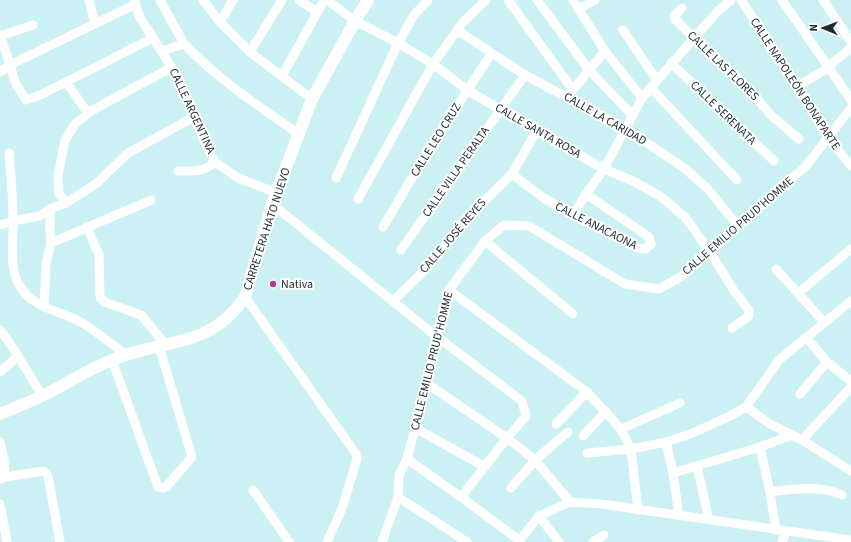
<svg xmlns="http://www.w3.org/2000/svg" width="851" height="542" viewBox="0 0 851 542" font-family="'Source Sans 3',sans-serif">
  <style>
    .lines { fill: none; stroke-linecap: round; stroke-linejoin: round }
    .minor { stroke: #fff; stroke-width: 9 }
    .secondary { stroke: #fff; stroke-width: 12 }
    .poi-dot { fill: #ae3e9b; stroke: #fff; stroke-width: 1.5 }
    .labels { text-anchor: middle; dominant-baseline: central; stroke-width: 4; stroke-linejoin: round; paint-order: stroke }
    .street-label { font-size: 12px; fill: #1d2b2d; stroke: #fff }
    .poi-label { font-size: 12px; fill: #1d2b2d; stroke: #fff; text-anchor: start }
  </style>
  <rect width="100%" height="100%" fill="#ccf1f5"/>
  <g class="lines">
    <g class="minor">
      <polyline points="89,0 95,24"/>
      <polyline points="134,0 139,16 179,79 205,143 215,162 238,178 277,193"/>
      <polyline points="160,0 184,44"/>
      <polyline points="203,0 220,22 250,52 312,99"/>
      <polyline points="299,0 317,12"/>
      <polyline points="327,0 355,21 398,43 433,64 467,90 501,110 604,169 633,181 660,196 685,217 710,252 734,291 749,310 749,316 732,328"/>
      <polyline points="508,0 573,90"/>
      <polyline points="537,0 589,70 633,116"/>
      <polyline points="573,0 605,51 642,98"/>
      <polyline points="741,0 798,86 828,138 851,166"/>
      <polyline points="782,0 851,100"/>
      <polyline points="823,0 851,42"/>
      <polyline points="682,8 674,16 675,19 694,38 742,82 772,116 799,139"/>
      <polyline points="579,9 595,0"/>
      <polyline points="220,22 233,0"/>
      <polyline points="457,30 525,75 626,129 683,167 707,188 738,226"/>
      <polyline points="623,30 657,80"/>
      <polyline points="0,34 16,84 26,100 40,95 153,38"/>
      <polyline points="0,36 33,25"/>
      <path d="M162 51 184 44C218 79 258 106 299 134"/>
      <polyline points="250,52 282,0"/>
      <polyline points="671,63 774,161"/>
      <polyline points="0,72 10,65 136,4"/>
      <polyline points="282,76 324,0"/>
      <polyline points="66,82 88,113"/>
      <polyline points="798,86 823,71 851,48"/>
      <polyline points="651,88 737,180"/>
      <polyline points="570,93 605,51"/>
      <path d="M9 153C11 175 13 198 13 220 14 244 7 270 23 291 38 310 65 312 84 324 99 333 112 345 126 355"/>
      <path d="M178 171C195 171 202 173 215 162"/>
      <polyline points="512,174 542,197 573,215 638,248 646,249 651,244 649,237 586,194"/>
      <polyline points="336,178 398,43 414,15 428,0"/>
      <polyline points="358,199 433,64 463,22 486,0"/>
      <polyline points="66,203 59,193 58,176 65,140 76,123 91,111 172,67"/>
      <polyline points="272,204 436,336 522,401 526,416 507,438 461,497"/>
      <polyline points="573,215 586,194 604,169 642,98 694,38 719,10 731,0"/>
      <polyline points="0,225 13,221 39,216 50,209 66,203 97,183 128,153 194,117"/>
      <polyline points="87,227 99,255 100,297 105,302 141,315 166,345"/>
      <polyline points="383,227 428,151 491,54"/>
      <polyline points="485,241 573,314"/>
      <polyline points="51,243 151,200"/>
      <polyline points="401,250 525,75"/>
      <polyline points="776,269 824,322"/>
      <polyline points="449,290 587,392 621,429 631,449 638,510"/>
      <polyline points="798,293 851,249"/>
      <polyline points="245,297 356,454 357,459 342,509 327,542"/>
      <polyline points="393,301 424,271 464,221 512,174 537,130"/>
      <polyline points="44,307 46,264 51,243 50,232 50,209"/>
      <polyline points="0,330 11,345 42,395"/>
      <polyline points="806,337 827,362 851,381"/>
      <polyline points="112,360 158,487 163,488 166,487 192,457 159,346"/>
      <polyline points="0,372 18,356"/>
      <polyline points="426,383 507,438 535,460 570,502"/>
      <polyline points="800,394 827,362"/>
      <polyline points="746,407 770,424 802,440 851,471"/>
      <polyline points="556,424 587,392"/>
      <polyline points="415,428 485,467"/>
      <polyline points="621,429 680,403"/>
      <polyline points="583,436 606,411"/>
      <polyline points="802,440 851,387"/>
      <polyline points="0,442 4,459 5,477 1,479"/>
      <polyline points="666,442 673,473 679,516"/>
      <polyline points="760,447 770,492 776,530"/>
      <polyline points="587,453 631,449 666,442 688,435 728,417 746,407 779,360 851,301"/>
      <polyline points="407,459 461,497 519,540"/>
      <polyline points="697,466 709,520"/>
      <polyline points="673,473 760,447 792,435"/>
      <polyline points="5,477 44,471 48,476 60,542"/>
      <polyline points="511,488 535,460 568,432"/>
      <polyline points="253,490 289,542"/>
      <path d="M770 492C794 489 821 485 842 495"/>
      <polyline points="398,497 467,542"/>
      <polyline points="0,504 7,542"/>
      <polyline points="539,516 559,542"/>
      <polyline points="382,542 398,497 399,475 407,459 425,390 436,336 449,290 485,241 504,225 529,226 625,284 659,289 682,276 806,166 851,108"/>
      <polyline points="518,542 539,516 570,502 601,504 851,540 851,542"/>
      <polyline points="593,542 604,535"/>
      <polyline points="782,542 786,531"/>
    </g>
    <path class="secondary" d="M0 414C17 407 34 400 50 392 71 381 91 368 112 360 164 338 209 350 245 297L272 204 312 99 355 21 368 0"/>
  </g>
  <circle class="poi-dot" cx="273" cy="284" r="4"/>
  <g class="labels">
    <g class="street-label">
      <text transform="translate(723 66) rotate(44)">CALLE LAS FLORES</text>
      <text transform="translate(795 84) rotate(57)">CALLE NAPOLEÓN BONAPARTE</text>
      <text transform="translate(192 111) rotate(65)">CALLE ARGENTINA</text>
      <text transform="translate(723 113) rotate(44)">CALLE SERENATA</text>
      <text transform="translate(605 119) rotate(30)">CALLE LA CARIDAD</text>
      <text transform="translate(538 131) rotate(30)">CALLE SANTA ROSA</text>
      <text transform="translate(436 140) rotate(-58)">CALLE LEO CRUZ</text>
      <text transform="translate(456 172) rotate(-55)">CALLE VILLA PERALTA</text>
      <text transform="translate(596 226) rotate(27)">CALLE ANACAONA</text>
      <text transform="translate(738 226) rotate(-41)">CALLE EMILIO PRUD'HOMME</text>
      <text transform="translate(267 229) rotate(-72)">CARRETERA HATO NUEVO</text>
      <text transform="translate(453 236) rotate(-49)">CALLE JOSÉ REYES</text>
      <text transform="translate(432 361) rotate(-76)">CALLE EMILIO PRUD'HOMME</text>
    </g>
    <g class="poi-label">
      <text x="281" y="284">Nativa</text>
    </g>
  </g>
  <g transform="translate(823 28) rotate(271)" stroke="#ffffff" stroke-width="3" paint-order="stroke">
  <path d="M0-3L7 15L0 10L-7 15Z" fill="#1d2b2d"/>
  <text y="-6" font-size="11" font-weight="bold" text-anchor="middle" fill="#1d2b2d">N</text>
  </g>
</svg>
